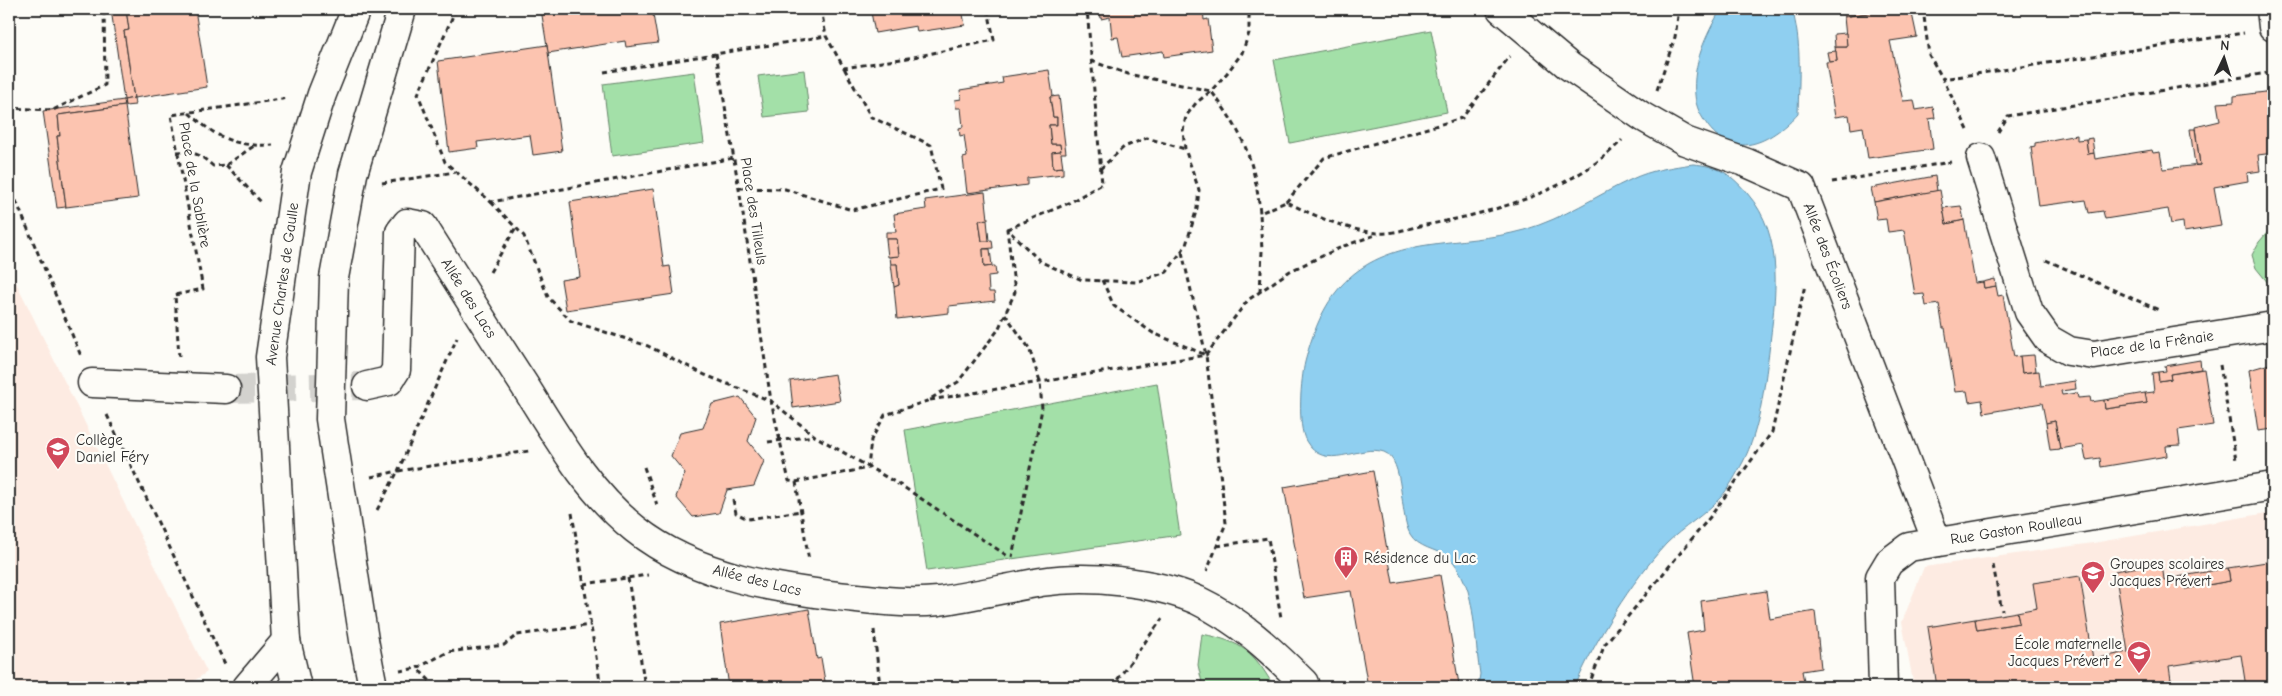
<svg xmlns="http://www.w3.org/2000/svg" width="2282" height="696" viewBox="0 0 2282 696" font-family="'Comic Neue',sans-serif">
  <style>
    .built { fill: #fdebe2 }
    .green { fill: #a3e0a8; stroke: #67866a }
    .water { fill: #8fcff0; stroke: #678da1 }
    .building { fill: #fcc4b0; stroke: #2b2b2b }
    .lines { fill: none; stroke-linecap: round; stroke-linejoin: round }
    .street-tunnel { stroke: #d3d2ce; stroke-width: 28; stroke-dasharray: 28 14; stroke-linecap: butt }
    .street-casing { stroke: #2b2b2b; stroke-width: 31 }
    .path { stroke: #2b2b2b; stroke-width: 3; stroke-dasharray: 5 4; stroke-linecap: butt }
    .street { stroke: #fdfcf7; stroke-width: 28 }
    .labels { text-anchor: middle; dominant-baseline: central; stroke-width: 4.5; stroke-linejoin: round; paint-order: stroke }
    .street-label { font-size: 15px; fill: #2b2b2b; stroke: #fdfcf7 }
    .poi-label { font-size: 15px; fill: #2b2b2b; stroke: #fdfcf7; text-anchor: start }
  </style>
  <rect width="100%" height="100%" fill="#fdfcf7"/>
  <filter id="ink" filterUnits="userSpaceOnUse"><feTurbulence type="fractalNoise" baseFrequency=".02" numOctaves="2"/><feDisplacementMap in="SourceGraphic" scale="10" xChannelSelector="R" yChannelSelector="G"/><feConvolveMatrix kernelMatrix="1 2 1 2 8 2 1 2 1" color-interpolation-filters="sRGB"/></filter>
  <g filter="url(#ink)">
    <g class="built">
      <polygon points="9,268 207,672 185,687 9,687"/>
      <polygon points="2273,512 2273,687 1914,687 1902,622 1924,567 2093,543"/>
    </g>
    <g class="green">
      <polygon points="1431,30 1447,112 1290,143 1274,60"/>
      <polygon points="804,70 809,112 764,117 758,76"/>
      <polygon points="694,72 704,143 612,156 603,84"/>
      <polygon points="2273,226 2273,289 2256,268 2252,255 2259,242"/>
      <polygon points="1157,383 1180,535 927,571 905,430"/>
      <path d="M1202 634C1243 642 1254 652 1274 687H1203L1198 665Z"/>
    </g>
    <g class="water">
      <path d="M1721 9H1792C1802 43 1799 78 1798 113 1775 139 1736 163 1708 126 1701 116 1696 108 1695 95 1692 64 1706 35 1721 9Z"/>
      <path d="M1693 164C1718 166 1730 173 1747 193 1786 238 1775 297 1769 352 1764 388 1760 429 1743 462 1737 473 1729 488 1721 497 1705 515 1683 527 1666 544 1632 581 1594 641 1575 687H1478L1480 674C1476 650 1475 614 1468 591 1465 581 1456 562 1448 557 1436 549 1418 548 1410 534 1399 514 1405 460 1384 452 1359 443 1325 474 1306 441 1297 425 1301 379 1305 362 1323 292 1354 256 1427 245 1459 240 1492 239 1524 230 1565 218 1595 196 1632 179 1651 170 1672 167 1693 164Z"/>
    </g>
    <g class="building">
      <polygon points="111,9 126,9 129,30 124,31 134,98 124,100"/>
      <polygon points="126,9 195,9 207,87 134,98 124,31 129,30"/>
      <polygon points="541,9 652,9 658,43 626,47 625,41 548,53"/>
      <polygon points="865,9 962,9 965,25 917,32 916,26 875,33 871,12 865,13"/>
      <polygon points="1110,9 1203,9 1204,20 1208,19 1212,50 1164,57 1163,51 1122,57 1118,37 1112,38 1110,17 1101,19 1100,11"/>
      <polygon points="1843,9 1891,9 1844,17"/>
      <polygon points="1891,9 1911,9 1917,37 1890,41 1903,101 1914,100 1916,110 1933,107 1935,118 1929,119 1933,149 1868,158 1863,127 1851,129 1849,115 1835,117 1826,62 1837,61 1835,47 1847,47 1844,17"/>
      <polygon points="1846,33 1847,47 1835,47 1834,34"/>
      <polygon points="547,45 562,151 533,155 530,135 477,142 478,148 449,152 438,61"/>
      <polygon points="1836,51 1837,61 1829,62 1827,52"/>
      <polygon points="1049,70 1053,96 1050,97 1053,117 1057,117 1057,125 1049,125 1051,144 1060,144 1061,151 1052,152 1053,168 1063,167 1063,174 1027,178 1027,185 967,193 963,158 967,157 964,135 960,136 959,128 963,127 961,108 956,108 955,100 961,99 960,90 1003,83 1002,77"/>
      <polygon points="2273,91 2273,153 2258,155 2260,171 2247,173 2248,181 2214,187 2221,226 2184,232 2183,222 2171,224 2168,209 2105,219 2103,211 2089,213 2086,200 2039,206 2031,147 2035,146 2035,143 2077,135 2077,140 2086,139 2088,154 2094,153 2095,159 2152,150 2153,153 2160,152 2163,169 2200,165 2195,127 2220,121 2217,103 2234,102 2234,96"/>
      <polygon points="1059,96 1066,153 1061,153 1063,167 1053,168 1052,152 1061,151 1060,144 1051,144 1049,125 1057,125 1057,117 1053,117 1050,97"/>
      <polygon points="134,98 135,105 125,106 124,100"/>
      <polygon points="124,100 125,106 58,115 60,136 57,136 66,207 57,208 43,111"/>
      <polygon points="125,106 138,198 66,207 57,136 60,136 58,115"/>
      <polygon points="2190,129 2195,129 2200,165 2195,165"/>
      <polygon points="2092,138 2094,153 2088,154 2086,139"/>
      <polygon points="1935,176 1937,191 1874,202 1871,188"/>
      <polygon points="653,189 664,267 670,266 674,294 566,310 561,280 580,277 570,202"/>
      <polygon points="1940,190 1946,224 1964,220 1975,283 1983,282 1984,288 1996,286 1998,296 2003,295 2014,357 2020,356 2022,373 2039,371 2041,386 2075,381 2076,389 2061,391 2062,395 2077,393 2078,398 2090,397 2091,402 2104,400 2105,409 2147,403 2145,393 2154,392 2152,373 2158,372 2159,381 2171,379 2170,374 2204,369 2213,425 2178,430 2180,445 2166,446 2167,456 2101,467 2100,458 2086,460 2083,445 2060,449 2055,421 2046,423 2042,403 1984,413 1982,400 1969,402 1967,391 1955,392 1945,328 1943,328 1939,304 1926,306 1924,294 1915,295 1904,230 1888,232 1886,219 1877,220 1874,202"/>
      <polygon points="985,192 988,219 979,220 982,241 992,240 993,248 983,249 984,267 995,266 996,275 988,276 989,292 994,292 995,301 949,306 949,313 897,319 894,287 899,285 897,264 891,265 890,257 899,256 897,239 886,239 886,232 896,232 894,214 926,209 925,200"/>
      <polygon points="1961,206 1964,220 1946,224 1943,208"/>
      <polygon points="979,220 987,220 989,241 982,241"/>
      <polygon points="886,239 897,239 899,256 888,257"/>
      <polygon points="983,249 990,249 992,266 984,267"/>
      <polygon points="891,264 897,264 899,285 894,287"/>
      <polygon points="1995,279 1996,286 1984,288 1983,282"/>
      <polygon points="2034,355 2036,371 2022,373 2020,356"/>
      <polygon points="2200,360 2201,369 2170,374 2171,379 2159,381 2158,372 2166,371 2165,366"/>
      <polygon points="2273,363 2273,429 2258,431 2249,370"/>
      <polygon points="835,374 840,401 793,408 790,381"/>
      <polygon points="2145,393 2147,403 2105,409 2104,400"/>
      <polygon points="740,397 756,417 748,441 764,461 754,486 727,490 719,513 693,517 676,497 685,473 671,456 680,433 703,428 712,404"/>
      <polygon points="2055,421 2060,449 2050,450 2046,423"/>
      <polygon points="1373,471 1393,583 1440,575 1459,684 1441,687 1368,687 1351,591 1304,598 1284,487"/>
      <polygon points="2273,561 2273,687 2246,687 2241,655 2169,666 2172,687 1937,687 1928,627 1975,619 1977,630 2019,623 2017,612 2037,608 2033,583 2080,576 2093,659 2128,652 2115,571 2162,563 2164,580 2183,576 2185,589 2230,581 2228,568"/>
      <polygon points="2228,568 2230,581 2185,589 2183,576"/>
      <polygon points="1766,591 1770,619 1815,611 1821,668 1802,671 1805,687 1695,687 1687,633 1704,630 1701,601"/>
      <polygon points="809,609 817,659 821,658 826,687 729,687 720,624"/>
      <polygon points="2017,612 2019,623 1977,630 1975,619"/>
    </g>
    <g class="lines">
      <polyline class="street-tunnel" points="226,389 367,386"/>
      <defs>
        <g id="street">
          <polyline points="1501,9 1569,66 1643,117 1685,141 1747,163 1801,187 1937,542"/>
          <polyline points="2271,9 2273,27"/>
          <polyline points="1981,158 2029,312 2048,339 2069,351 2094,355 2273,326"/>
          <polyline points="92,383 226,389"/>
          <path d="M367 386 389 381 396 370 400 232 407 223 423 226C456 278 489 331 523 383 556 435 586 490 635 529 696 578 782 590 857 598 884 601 911 604 939 601 973 596 1007 588 1041 582 1088 575 1153 581 1197 600 1239 620 1271 650 1304 683L1305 687"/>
          <polyline points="247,687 286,641"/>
          <polyline points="297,687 286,641 270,357 297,172 322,94 356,9"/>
          <polyline points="373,687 364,640 330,419 334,278 353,174 402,9"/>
          <polyline points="1883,687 1880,577 1889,562 1909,547 2273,486"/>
        </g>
      </defs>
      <use href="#street" class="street-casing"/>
      <g class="path">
        <polyline points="456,9 418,94 445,162 491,202 734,158"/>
        <polyline points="821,9 826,36 844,68 914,57 994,40 988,9"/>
        <polyline points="1923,9 1929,55 1943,79"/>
        <polyline points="716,53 741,201 771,401 789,481 796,482 809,561"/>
        <path d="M1091 61 1128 74 1211 91C1243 132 1255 161 1260 213L1286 202C1316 216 1345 230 1378 233 1391 234 1407 229 1420 226 1488 214 1573 192 1622 140"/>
        <polyline points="604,72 826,36"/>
        <polyline points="1657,90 1675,37 1679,9"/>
        <polyline points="9,108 53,110 105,85 104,9"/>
        <path d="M189 113C217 138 235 147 273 145"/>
        <polyline points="1968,130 1943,79 2244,33"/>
        <polyline points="1998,132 2008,116 2273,72"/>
        <path d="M177 152C194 151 201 155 213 166L226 165 254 146"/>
        <polyline points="226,165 262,203"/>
        <polyline points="1100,169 1124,147 1147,138 1185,149"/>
        <polyline points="1832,182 1951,162"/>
        <polyline points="382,183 455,172"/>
        <polyline points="9,184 81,356"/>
        <polyline points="739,188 785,189 852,210 941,189 931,145 871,117 844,68"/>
        <polyline points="491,202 524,236 548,297 571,321 648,346 705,375 771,401 815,436 905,488 1009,557"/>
        <polyline points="1286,202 1324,158 1462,118 1510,56"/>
        <polyline points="1007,229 1069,203 1102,184 1087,9"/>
        <polyline points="1182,252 1206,355 1226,523 1207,571"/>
        <polyline points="2046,260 2161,311"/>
        <polyline points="490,272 516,227"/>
        <polyline points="1102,280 1114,306 1153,333 1206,355"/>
        <polyline points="1260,292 1262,251 1260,213"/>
        <polyline points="1005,314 1029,348 1040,382 1042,409 1012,557"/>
        <polyline points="179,357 175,295 203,289 171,115 289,98"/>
        <polyline points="2220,365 2236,460"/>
        <polyline points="930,400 1206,355 1248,300 1290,271 1344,246 1378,234"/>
        <polyline points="107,415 225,664"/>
        <polyline points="768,442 815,436"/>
        <polyline points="644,467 657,505"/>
        <polyline points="371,477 398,471 457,338"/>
        <polyline points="796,482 868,468 871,440 885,415 927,401 958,382 998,330 1015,292 1007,229 1041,262 1082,280 1136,282 1167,272 1186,245 1197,208 1199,190 1185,149 1183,131 1186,116 1196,103 1211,91 1227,73 1242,53 1249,33 1249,9"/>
        <polyline points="733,500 736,513 748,519 801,511"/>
        <polyline points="377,510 398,471 529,451"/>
        <polyline points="572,513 601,687"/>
        <polyline points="1217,546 1268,538 1281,618"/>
        <polyline points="1993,565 2002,611"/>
        <polyline points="628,578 645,687"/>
        <polyline points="584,584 648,575"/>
        <polyline points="874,630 880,687"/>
        <polyline points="400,671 417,668"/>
        <polyline points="436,687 417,668 448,652 504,645 517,635 591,625"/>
        <polyline points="1112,687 1162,619"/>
        <polyline points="1588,687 1605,644 1710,517 1772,432 1805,285"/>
      </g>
      <use href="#street" class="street"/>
    </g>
  </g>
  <defs>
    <symbol id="school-pin" viewBox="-11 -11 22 30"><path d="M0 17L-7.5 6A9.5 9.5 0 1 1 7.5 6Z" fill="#d1495b" stroke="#fdfcf7"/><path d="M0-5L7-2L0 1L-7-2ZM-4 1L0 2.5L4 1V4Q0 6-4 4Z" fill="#fff"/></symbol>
    <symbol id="building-pin" viewBox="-11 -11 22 30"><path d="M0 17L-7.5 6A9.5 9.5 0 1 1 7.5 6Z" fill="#d1495b" stroke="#fdfcf7"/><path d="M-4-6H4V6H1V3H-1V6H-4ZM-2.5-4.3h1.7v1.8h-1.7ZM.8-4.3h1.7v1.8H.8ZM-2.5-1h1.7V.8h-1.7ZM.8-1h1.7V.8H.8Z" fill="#fff"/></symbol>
  </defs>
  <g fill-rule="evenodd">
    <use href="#school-pin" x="44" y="435" width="28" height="38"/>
    <use href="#building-pin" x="1332" y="544" width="28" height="38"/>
    <use href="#school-pin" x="2079" y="559" width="28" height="38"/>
    <use href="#school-pin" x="2125" y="639" width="28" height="38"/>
  </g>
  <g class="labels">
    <g class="street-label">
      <text transform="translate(195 185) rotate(80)">Place de la Sablière</text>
      <text transform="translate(754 211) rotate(81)">Place des Tilleuls</text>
      <text transform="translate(1828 256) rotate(69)">Allée des Écoliers</text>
      <text transform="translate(282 284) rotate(-82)">Avenue Charles de Gaulle</text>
      <text transform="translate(469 298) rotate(58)">Allée des Lacs</text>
      <text transform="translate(2152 344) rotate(-8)">Place de la Frênaie</text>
      <text transform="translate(2016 529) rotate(-9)">Rue Gaston Roulleau</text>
      <text transform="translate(757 580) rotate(14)">Allée des Lacs</text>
    </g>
    <g class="poi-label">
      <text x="76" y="440">Collège<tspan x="76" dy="17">Daniel Féry</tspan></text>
      <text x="1364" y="558">Résidence du Lac</text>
      <text x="2110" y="564">Groupes scolaires<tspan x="2110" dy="17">Jacques Prévert</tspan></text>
      <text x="2122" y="644" text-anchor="end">École maternelle<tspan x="2122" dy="17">Jacques Prévert 2</tspan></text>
    </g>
  </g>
  <rect width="2282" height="696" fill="none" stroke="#fdfcf7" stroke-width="30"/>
  <rect x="15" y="15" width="2252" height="666" fill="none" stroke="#2b2b2b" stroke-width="2" filter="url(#ink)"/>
  <g transform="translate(2224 58) rotate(4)" stroke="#fdfcf7" stroke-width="4" paint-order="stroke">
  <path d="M0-4L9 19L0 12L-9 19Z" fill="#2b2b2b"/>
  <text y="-8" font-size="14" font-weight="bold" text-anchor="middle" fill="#2b2b2b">N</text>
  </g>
</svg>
